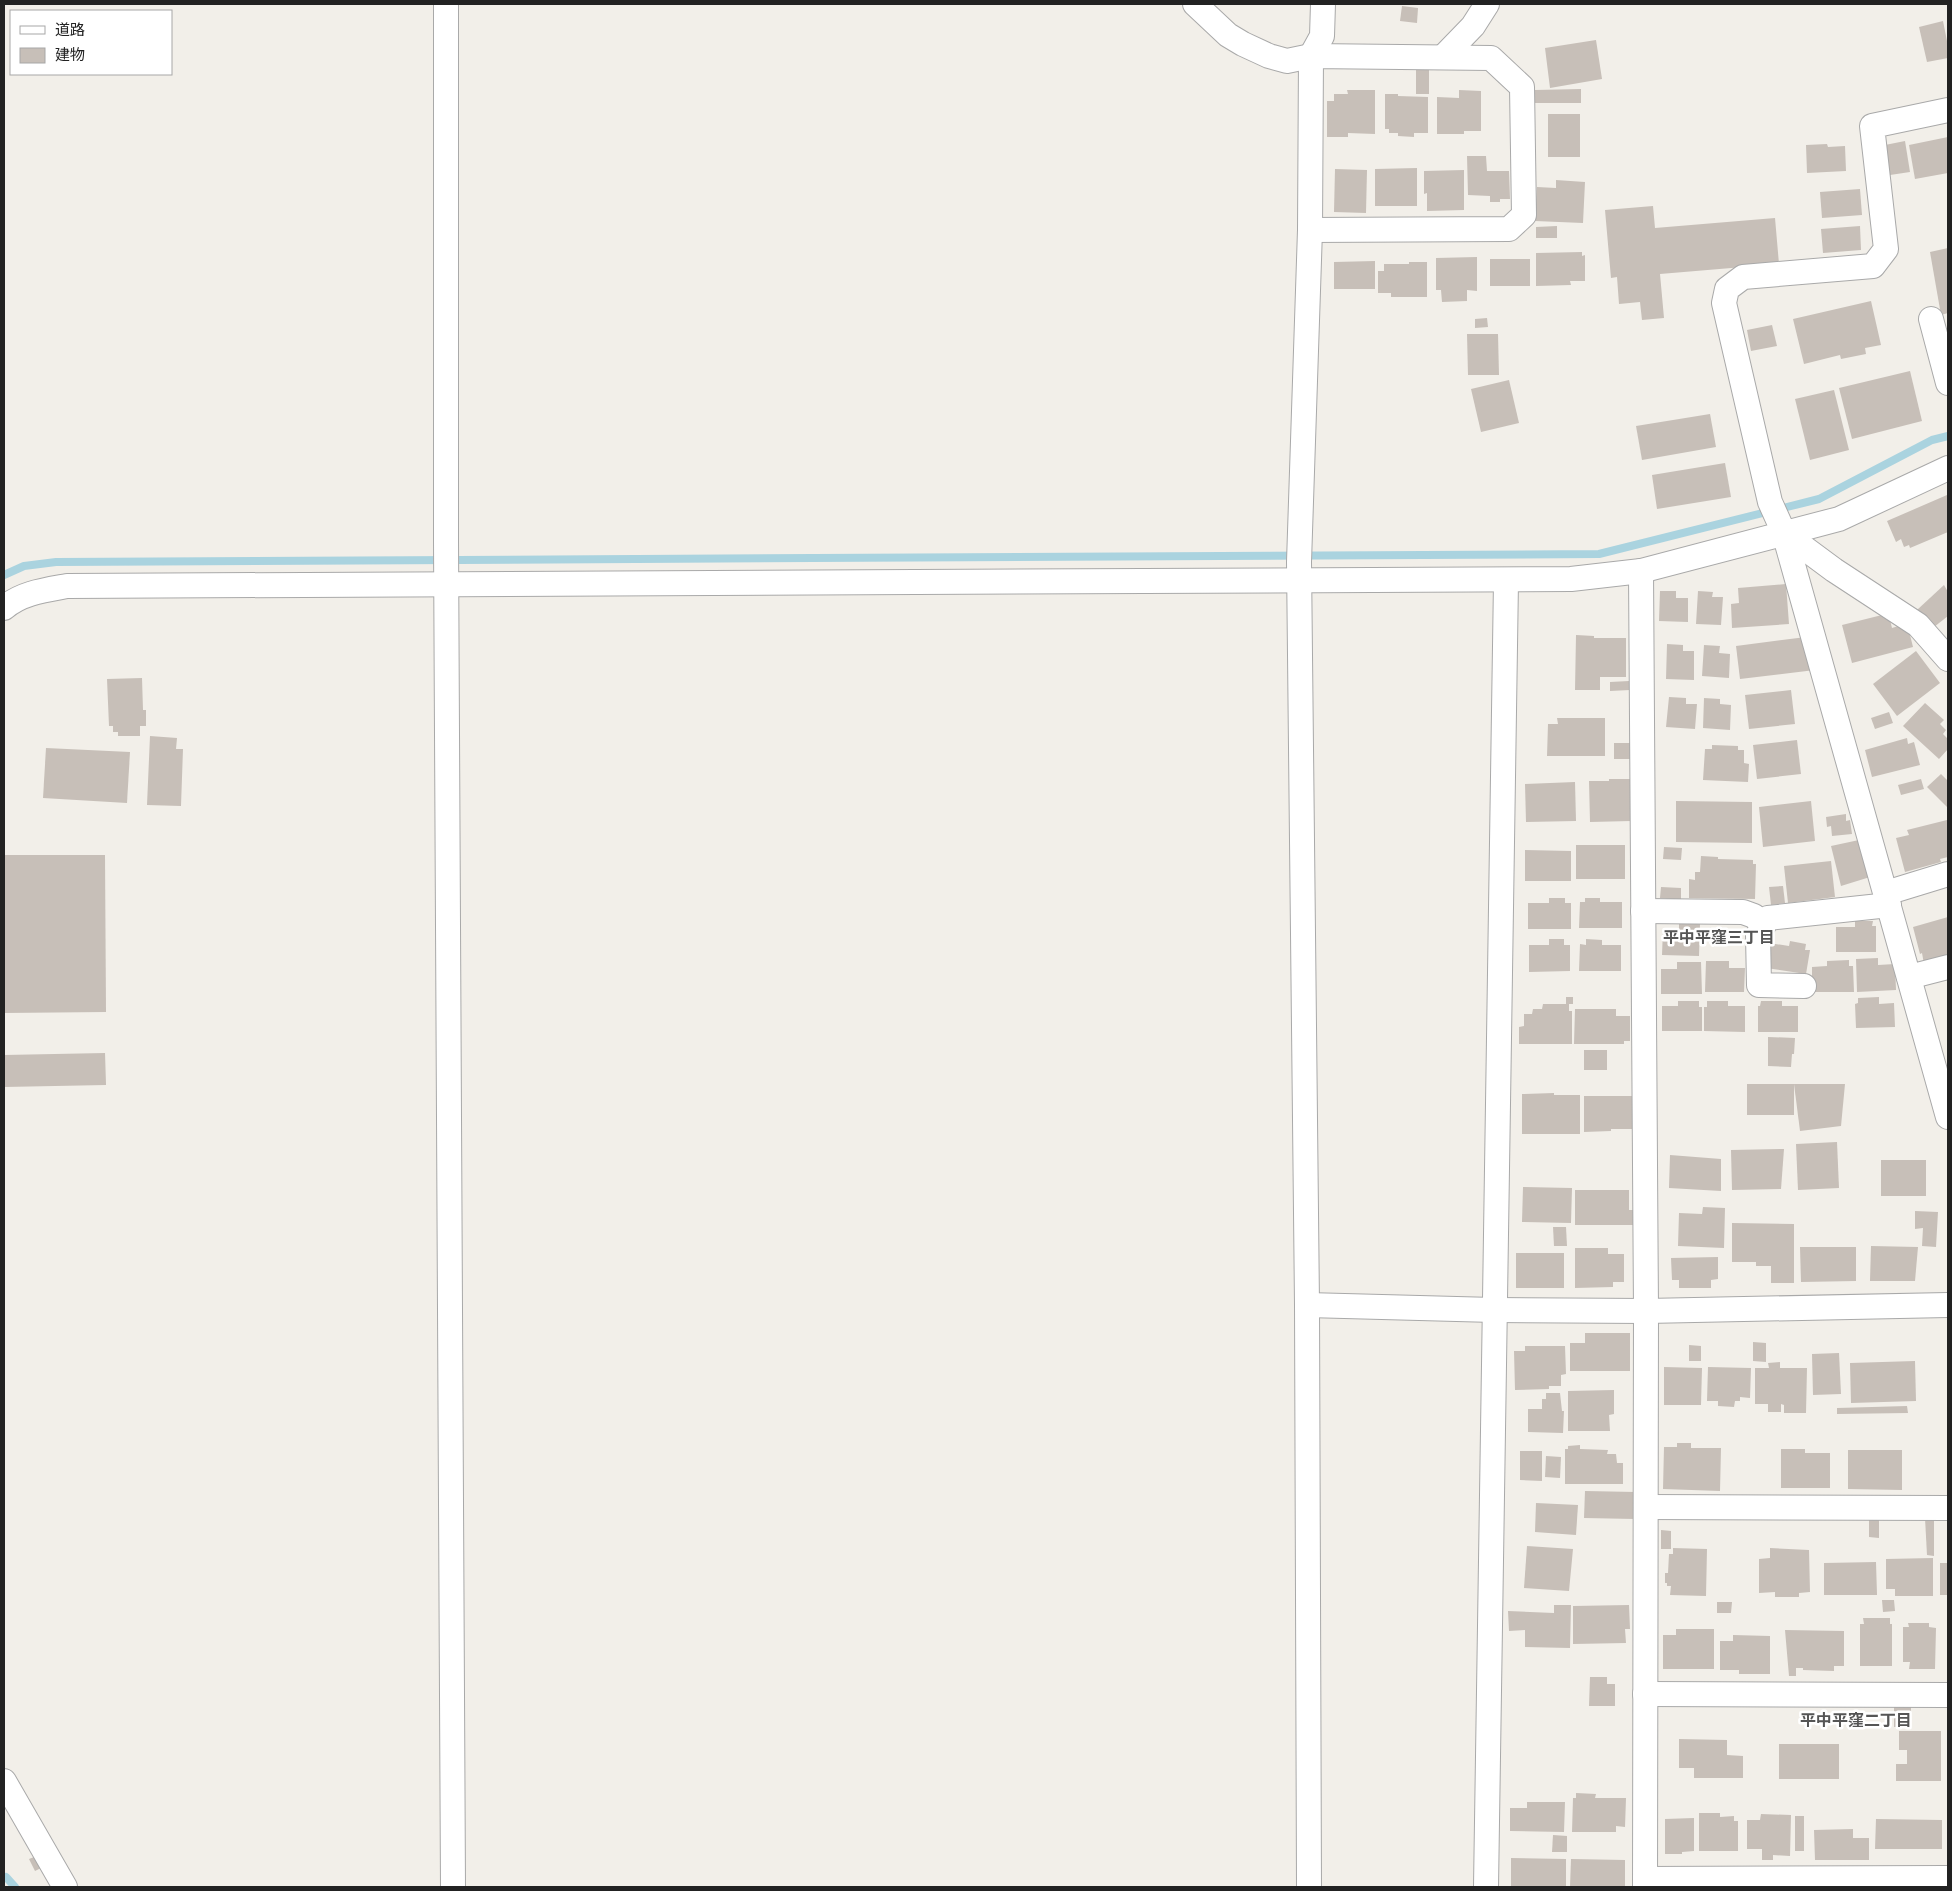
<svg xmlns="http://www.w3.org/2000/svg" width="1952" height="1891" viewBox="0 0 1952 1891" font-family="Lato,'Noto Sans JP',sans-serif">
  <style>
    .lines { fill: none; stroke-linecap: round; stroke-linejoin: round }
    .stream { stroke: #aad3df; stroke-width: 8 }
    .building { fill: #c7bfb8 }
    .minor-casing { stroke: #a9a9a9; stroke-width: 26 }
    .minor { stroke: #fff; stroke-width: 24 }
    .labels { text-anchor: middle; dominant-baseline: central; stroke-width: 5; stroke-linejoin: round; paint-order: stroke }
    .neighbourhood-label { font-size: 16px; font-weight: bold; fill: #555; stroke: #fff }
  </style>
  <rect width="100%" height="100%" fill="#f2efe9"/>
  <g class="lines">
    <g class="stream">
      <polyline points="4,575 24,566 56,562 1599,554 1819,499 1932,440 1948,436"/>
      <polyline points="6,1877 15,1887"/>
    </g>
  </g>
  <g class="building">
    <polygon points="1402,6 1418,8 1417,23 1400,21"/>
    <polygon points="1943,21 1948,46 1948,58 1927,62 1919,27"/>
    <polygon points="1596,40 1602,79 1550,88 1545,48"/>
    <rect x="1416" y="68" width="13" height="26"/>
    <polygon points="1581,89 1581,103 1535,103 1535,90"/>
    <polygon points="1347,90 1375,90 1375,134 1348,133 1348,137 1327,137 1327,101 1334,101 1334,94 1348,94"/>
    <polygon points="1459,90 1481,91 1481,131 1464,131 1464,134 1437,134 1437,97 1459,98"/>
    <polygon points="1385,94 1398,94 1398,96 1428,97 1428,133 1414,133 1414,137 1398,136 1398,133 1389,133 1389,129 1385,129"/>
    <rect x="1548" y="114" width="32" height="43"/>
    <polygon points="1948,137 1948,173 1915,179 1909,145"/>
    <polygon points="1905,141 1910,172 1890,175 1885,145"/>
    <polygon points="1827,144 1828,147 1845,146 1846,171 1807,173 1806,145"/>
    <polygon points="1467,156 1486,156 1487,171 1509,171 1510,199 1500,199 1500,202 1490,202 1490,196 1468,195"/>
    <polygon points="1417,168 1417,206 1375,206 1375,169"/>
    <polygon points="1335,169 1367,170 1366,213 1334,212"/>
    <polygon points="1464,170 1464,210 1427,211 1427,193 1424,194 1424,171"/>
    <polygon points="1556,180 1585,182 1583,223 1535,221 1537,187 1556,188"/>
    <polygon points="1860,189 1862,215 1822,218 1820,192"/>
    <polygon points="1653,206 1655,228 1775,218 1779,264 1660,274 1664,318 1642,320 1640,302 1619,304 1617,277 1611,278 1605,210"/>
    <polygon points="1557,226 1557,238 1536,238 1536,227"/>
    <polygon points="1860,226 1861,250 1823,253 1821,229"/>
    <polygon points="1948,248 1948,313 1941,315 1930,252"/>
    <polygon points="1582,252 1582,256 1585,255 1585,281 1570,281 1571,285 1536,286 1536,253"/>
    <polygon points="1477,257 1477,291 1467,290 1467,301 1442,302 1441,290 1436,290 1436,258"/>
    <rect x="1490" y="259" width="40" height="27"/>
    <polygon points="1375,261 1375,289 1334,289 1334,262"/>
    <polygon points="1409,262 1427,262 1427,297 1391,297 1391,293 1378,293 1378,271 1384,271 1384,264 1409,264"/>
    <polygon points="1871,301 1881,345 1865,348 1866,354 1841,359 1840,355 1804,364 1793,319"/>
    <polygon points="1487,318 1488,327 1475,328 1475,319"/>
    <polygon points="1772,325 1777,346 1751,351 1747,330"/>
    <polygon points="1467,334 1498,334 1499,375 1468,375"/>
    <polygon points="1910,371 1922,421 1852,439 1839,388"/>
    <polygon points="1509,380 1519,423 1481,432 1471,389"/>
    <polygon points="1834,390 1849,450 1810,460 1795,399"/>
    <polygon points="1710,414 1716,447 1642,460 1636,426"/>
    <polygon points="1725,463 1731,497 1657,509 1652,475"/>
    <polygon points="1947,495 1948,532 1910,548 1909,545 1904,547 1901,539 1896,542 1887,521"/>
    <polygon points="1786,584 1789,624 1732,628 1731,604 1739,603 1738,588"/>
    <polygon points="1944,585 1948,592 1948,616 1934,627 1917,610"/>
    <polygon points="1660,591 1676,591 1676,598 1688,598 1688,622 1659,621"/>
    <polygon points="1698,591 1713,592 1712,597 1723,597 1721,625 1696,624"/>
    <polygon points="1886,614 1888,620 1890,620 1892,628 1905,624 1907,632 1909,631 1913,647 1852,663 1842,625"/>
    <polygon points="1576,635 1594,636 1594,638 1626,638 1626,677 1600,677 1600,690 1575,690"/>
    <polygon points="1806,637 1815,670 1740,679 1736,646"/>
    <polygon points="1667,644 1683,645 1683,651 1694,651 1694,680 1666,679"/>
    <polygon points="1704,645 1720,646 1719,653 1730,654 1729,678 1702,676"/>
    <polygon points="1916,651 1940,683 1897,716 1873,684"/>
    <polygon points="142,678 143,710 146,710 146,726 140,726 140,736 118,736 118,732 113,732 113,726 109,726 107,679"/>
    <polygon points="1629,681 1630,690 1610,691 1610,682"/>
    <polygon points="1791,690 1795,724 1749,729 1745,695"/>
    <polygon points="1669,697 1686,698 1686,704 1697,704 1695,729 1666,727"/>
    <polygon points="1704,698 1720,699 1720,704 1731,705 1730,730 1703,728"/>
    <polygon points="1925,703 1944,720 1940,724 1946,730 1943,734 1948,739 1948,749 1939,759 1903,726"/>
    <polygon points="1889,712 1893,723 1875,729 1871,718"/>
    <polygon points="1557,718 1605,718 1605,756 1547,756 1548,724 1558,724"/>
    <polygon points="150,736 177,738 176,749 183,749 181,806 147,805"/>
    <polygon points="1907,738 1908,744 1914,742 1920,765 1872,777 1865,750"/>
    <polygon points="1797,740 1801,774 1757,779 1753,745"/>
    <rect x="1614" y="743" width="18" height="16"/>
    <polygon points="1712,745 1738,746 1738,750 1744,750 1744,763 1749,764 1748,782 1703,780 1705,749 1712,749"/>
    <polygon points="46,748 130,752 127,803 43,798"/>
    <polygon points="1941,774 1948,781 1948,808 1927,787"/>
    <polygon points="1609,779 1630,779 1631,821 1590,822 1589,781 1609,781"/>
    <polygon points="1921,779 1924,789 1901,795 1898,785"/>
    <polygon points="1575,782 1576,821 1526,822 1525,784"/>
    <polygon points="1676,801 1752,802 1752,843 1676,842"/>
    <polygon points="1811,801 1815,841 1763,847 1759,807"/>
    <polygon points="1846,814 1846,821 1850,820 1852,834 1832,836 1831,826 1827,827 1826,817"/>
    <polygon points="1947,820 1948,857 1940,859 1941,862 1905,872 1896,838 1909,835 1907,830"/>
    <polygon points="1859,840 1870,877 1841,886 1831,846"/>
    <rect x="1576" y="845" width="49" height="34"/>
    <polygon points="1664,847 1682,848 1681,860 1663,859"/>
    <polygon points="1525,850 1571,851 1571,881 1525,881"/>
    <polygon points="4,855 105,855 106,1012 4,1013"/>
    <polygon points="1701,856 1718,857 1718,859 1753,860 1753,864 1756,864 1755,899 1689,898 1689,879 1695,880 1695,872 1700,872"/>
    <polygon points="1831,861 1835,897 1788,903 1784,866"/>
    <polygon points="1783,886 1785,903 1771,905 1769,887"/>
    <polygon points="1661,887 1681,888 1681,900 1660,898"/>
    <polygon points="1549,898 1565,898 1565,903 1571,903 1571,929 1528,929 1528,903 1549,903"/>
    <polygon points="1585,898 1600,898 1600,902 1622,902 1622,928 1579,928 1580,902 1585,902"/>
    <polygon points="1948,917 1948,957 1924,964 1922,953 1920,954 1913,927"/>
    <polygon points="1855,921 1873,921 1872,926 1876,926 1876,952 1836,952 1836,927 1855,927"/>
    <polygon points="1679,924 1700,924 1699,956 1662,955 1663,929 1679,930"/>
    <polygon points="1549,939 1564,939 1564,945 1570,945 1570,971 1529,972 1529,945 1549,945"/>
    <polygon points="1586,939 1602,940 1602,945 1621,945 1621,971 1579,971 1580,944 1586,945"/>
    <polygon points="1790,941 1806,944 1805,950 1810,950 1806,974 1766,968 1769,943 1789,946"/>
    <polygon points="1878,958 1878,965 1895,964 1896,990 1857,992 1856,959"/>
    <polygon points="1849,960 1849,966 1853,966 1854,992 1812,992 1812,967 1827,966 1827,961"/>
    <polygon points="1706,961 1729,961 1729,968 1745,968 1744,992 1705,992"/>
    <polygon points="1677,962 1701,962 1702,994 1661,994 1661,969 1677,969"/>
    <polygon points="1566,997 1573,997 1573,1004 1569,1004 1569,1011 1572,1011 1572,1044 1519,1044 1519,1027 1524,1026 1524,1014 1532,1014 1533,1009 1542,1009 1543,1004 1566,1004"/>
    <polygon points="1879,997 1879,1004 1894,1003 1895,1027 1856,1028 1855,1004 1858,1003 1858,998"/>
    <polygon points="1678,1001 1699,1001 1699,1007 1702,1007 1702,1031 1662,1031 1662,1006 1678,1006"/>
    <polygon points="1707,1001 1728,1001 1728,1006 1745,1006 1745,1032 1704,1031 1704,1007 1707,1007"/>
    <polygon points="1761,1001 1782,1001 1782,1006 1798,1006 1798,1032 1758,1032 1758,1006 1760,1006"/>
    <polygon points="1575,1009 1616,1009 1616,1016 1630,1016 1630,1041 1624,1041 1624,1044 1574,1044"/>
    <polygon points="1768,1037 1795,1038 1794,1054 1792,1054 1791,1067 1768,1066"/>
    <rect x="1584" y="1050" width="23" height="20"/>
    <polygon points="105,1053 106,1085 4,1087 4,1055"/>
    <rect x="1747" y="1084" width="47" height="31"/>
    <polygon points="1794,1084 1845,1084 1841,1126 1800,1131"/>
    <polygon points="1554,1093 1554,1095 1580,1095 1580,1134 1522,1134 1522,1094"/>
    <polygon points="1584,1096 1634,1096 1634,1129 1611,1129 1611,1131 1584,1132"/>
    <polygon points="1837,1142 1839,1188 1798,1190 1796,1144"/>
    <polygon points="1784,1149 1781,1189 1732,1190 1731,1150"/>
    <polygon points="1670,1155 1721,1159 1721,1191 1669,1188"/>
    <rect x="1881" y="1160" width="45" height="36"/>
    <polygon points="1523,1187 1572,1188 1571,1223 1522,1222"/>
    <polygon points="1575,1190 1629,1190 1629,1210 1633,1210 1633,1225 1575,1225"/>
    <polygon points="1703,1207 1725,1208 1724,1248 1678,1246 1679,1213 1702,1214"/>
    <polygon points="1915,1211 1938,1212 1936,1247 1922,1246 1923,1228 1915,1229"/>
    <polygon points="1732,1223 1794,1224 1794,1283 1771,1283 1771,1266 1756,1266 1756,1262 1732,1262"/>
    <polygon points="1553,1227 1566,1227 1567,1246 1554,1246"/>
    <polygon points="1871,1246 1918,1247 1915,1281 1870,1281"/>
    <polygon points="1800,1247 1856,1247 1856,1281 1801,1282"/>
    <polygon points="1575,1248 1608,1248 1608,1254 1624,1254 1624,1282 1613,1282 1613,1287 1575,1288"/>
    <rect x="1516" y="1253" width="48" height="35"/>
    <polygon points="1718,1257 1718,1279 1711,1280 1711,1288 1679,1288 1679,1280 1672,1280 1671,1258"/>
    <polygon points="1585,1333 1630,1333 1630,1371 1570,1371 1570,1343 1585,1343"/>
    <polygon points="1753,1342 1766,1343 1766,1362 1753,1361"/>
    <polygon points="1689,1345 1701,1346 1701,1361 1689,1361"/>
    <polygon points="1525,1346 1565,1346 1566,1374 1561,1375 1561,1386 1549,1386 1549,1389 1515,1390 1514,1351 1525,1351"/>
    <polygon points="1839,1353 1841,1394 1813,1395 1812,1354"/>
    <polygon points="1915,1361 1916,1401 1851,1403 1850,1363"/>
    <polygon points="1780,1362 1780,1368 1807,1368 1806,1413 1784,1413 1784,1405 1781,1404 1781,1412 1768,1412 1768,1404 1755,1404 1755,1368 1769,1368 1768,1363"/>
    <polygon points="1664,1367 1702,1368 1701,1405 1664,1405"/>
    <polygon points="1708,1367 1751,1368 1750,1398 1740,1397 1740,1401 1735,1401 1734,1407 1718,1406 1718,1401 1707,1401"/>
    <polygon points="1614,1390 1614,1414 1609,1415 1610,1431 1568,1431 1568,1391"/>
    <polygon points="1546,1393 1560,1393 1562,1411 1564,1411 1563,1433 1528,1432 1528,1409 1542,1409 1542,1399 1546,1399"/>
    <polygon points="1907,1406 1908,1413 1837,1414 1837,1408"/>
    <polygon points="1677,1443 1691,1443 1691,1448 1721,1448 1720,1491 1663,1489 1664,1447 1677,1447"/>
    <polygon points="1580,1445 1580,1449 1608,1450 1607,1454 1616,1454 1617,1463 1623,1463 1623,1484 1565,1484 1565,1449 1568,1449 1568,1446"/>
    <polygon points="1781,1449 1805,1449 1805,1453 1830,1453 1830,1488 1781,1488"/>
    <polygon points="1848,1450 1902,1450 1902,1490 1848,1489"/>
    <polygon points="1520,1451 1542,1451 1542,1481 1520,1480"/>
    <polygon points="1546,1456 1561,1457 1560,1478 1545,1477"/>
    <polygon points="1585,1491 1636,1492 1635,1519 1584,1518"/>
    <polygon points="1536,1503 1578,1505 1576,1535 1535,1532"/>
    <polygon points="1869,1518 1879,1518 1879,1538 1869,1537"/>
    <polygon points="1925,1518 1934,1518 1934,1556 1927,1555"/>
    <polygon points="1661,1530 1671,1531 1671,1549 1661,1549"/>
    <polygon points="1527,1546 1573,1549 1569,1591 1524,1588"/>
    <polygon points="1673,1548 1707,1549 1706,1596 1670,1595 1671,1586 1667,1586 1667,1583 1665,1583 1665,1573 1668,1573 1669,1554 1673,1554"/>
    <polygon points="1770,1548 1809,1550 1810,1592 1799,1593 1799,1597 1775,1597 1775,1592 1759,1593 1759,1559 1770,1558"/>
    <polygon points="1933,1558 1933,1596 1895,1596 1895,1589 1886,1589 1886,1559"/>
    <polygon points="1876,1562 1877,1595 1824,1595 1824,1563"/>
    <rect x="1940" y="1563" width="8" height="32"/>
    <polygon points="1882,1600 1894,1600 1895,1611 1883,1612"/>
    <polygon points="1717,1602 1732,1602 1731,1613 1717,1613"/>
    <polygon points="1554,1605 1571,1605 1570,1648 1525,1647 1525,1630 1509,1631 1508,1611 1554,1613"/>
    <polygon points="1629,1605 1630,1629 1625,1629 1626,1643 1573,1644 1573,1606"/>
    <polygon points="1863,1618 1890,1618 1890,1624 1892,1624 1892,1666 1860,1666 1860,1624 1864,1624"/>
    <polygon points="1908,1623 1929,1623 1929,1627 1936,1628 1935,1669 1909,1669 1910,1662 1903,1662 1903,1627 1909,1627"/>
    <polygon points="1676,1629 1714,1629 1714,1669 1663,1669 1663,1635 1676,1635"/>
    <polygon points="1785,1630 1844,1631 1844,1666 1834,1666 1834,1671 1803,1670 1803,1668 1796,1668 1796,1676 1789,1676"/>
    <polygon points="1733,1635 1770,1636 1770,1674 1739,1674 1739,1670 1720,1670 1720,1641 1733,1641"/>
    <polygon points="1590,1677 1607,1677 1607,1684 1615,1684 1615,1706 1589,1706"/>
    <polygon points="1894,1704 1911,1705 1911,1719 1903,1719 1903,1727 1894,1727"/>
    <polygon points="1899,1731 1941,1731 1941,1781 1896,1781 1896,1764 1907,1764 1907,1750 1899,1750"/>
    <polygon points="1679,1739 1727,1740 1727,1755 1743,1756 1743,1778 1694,1778 1694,1768 1679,1768"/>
    <rect x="1779" y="1744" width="60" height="35"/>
    <polygon points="1576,1793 1596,1794 1595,1798 1626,1798 1625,1827 1616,1826 1616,1832 1572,1832 1573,1798 1576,1798"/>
    <polygon points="1527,1802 1565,1802 1564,1832 1510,1831 1510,1808 1527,1808"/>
    <polygon points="1699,1813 1720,1813 1720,1817 1734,1816 1734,1821 1738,1821 1738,1851 1699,1851"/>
    <polygon points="1761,1814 1791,1815 1790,1856 1773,1855 1773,1860 1762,1860 1762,1849 1747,1849 1747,1820 1760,1820"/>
    <rect x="1795" y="1816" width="9" height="35"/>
    <polygon points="1694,1818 1694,1851 1682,1852 1682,1854 1665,1854 1665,1819"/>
    <polygon points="1876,1819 1942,1820 1942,1849 1875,1849"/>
    <polygon points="1853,1829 1853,1838 1869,1838 1869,1860 1815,1860 1814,1830"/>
    <polygon points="1553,1835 1567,1836 1567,1852 1552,1852"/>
    <polygon points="39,1855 45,1866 35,1871 29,1859"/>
    <polygon points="1511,1858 1566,1859 1566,1887 1511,1886"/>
    <polygon points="1571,1859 1625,1860 1625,1887 1570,1887"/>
  </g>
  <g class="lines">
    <defs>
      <g id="minor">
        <polyline points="446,4 446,541 453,1887"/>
        <polyline points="1195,4 1228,35 1243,44 1269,56 1287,61 1311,56 1491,58 1522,87 1524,215 1509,229 1310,230"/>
        <polyline points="1443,57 1473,26 1487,4"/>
        <polyline points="1948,110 1872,126 1886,249 1873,266 1743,277 1727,289 1724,303 1770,502 1784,533 1948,1117"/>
        <polyline points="1931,319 1948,383"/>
        <polyline points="1784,533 1834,570 1918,625 1948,659"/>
        <polyline points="1641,571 1646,1311 1645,1887"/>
        <path d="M4 608C21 593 45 590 67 586L1571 579 1641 571 1839 519 1948 468"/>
        <polyline points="1886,893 1948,874"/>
        <polyline points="1643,911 1743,912 1754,916 1763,925"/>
        <polyline points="1909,977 1948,967"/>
        <polyline points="1804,986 1759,985 1758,935 1768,918 1889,905"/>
        <polyline points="1307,1305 1494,1310 1646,1311 1948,1305"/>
        <polyline points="1646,1507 1948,1508"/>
        <polyline points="1645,1694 1948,1695"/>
        <polyline points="4,1781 65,1887"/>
        <polyline points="1645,1879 1948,1878"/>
        <polyline points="1309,1887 1307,1305 1299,562 1310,230 1311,56 1322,36 1323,4"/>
        <polyline points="1486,1887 1506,581"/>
      </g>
    </defs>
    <use href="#minor" class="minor-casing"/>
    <use href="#minor" class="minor"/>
  </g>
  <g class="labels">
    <g class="neighbourhood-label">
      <text x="1719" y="936">平中平窪三丁目</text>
      <text x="1856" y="1719">平中平窪二丁目</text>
    </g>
  </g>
  <rect width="1952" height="1891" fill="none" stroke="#222222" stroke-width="10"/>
  <rect x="10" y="10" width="162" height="65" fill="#ffffff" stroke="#a7a7a7"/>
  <rect x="20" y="26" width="25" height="8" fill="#ffffff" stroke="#a7a7a7"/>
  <text x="55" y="35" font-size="15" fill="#222222">道路</text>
  <rect x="20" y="48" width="25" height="15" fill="#c7bfb8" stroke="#a7a7a7"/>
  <text x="55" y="60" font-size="15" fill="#222222">建物</text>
</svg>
